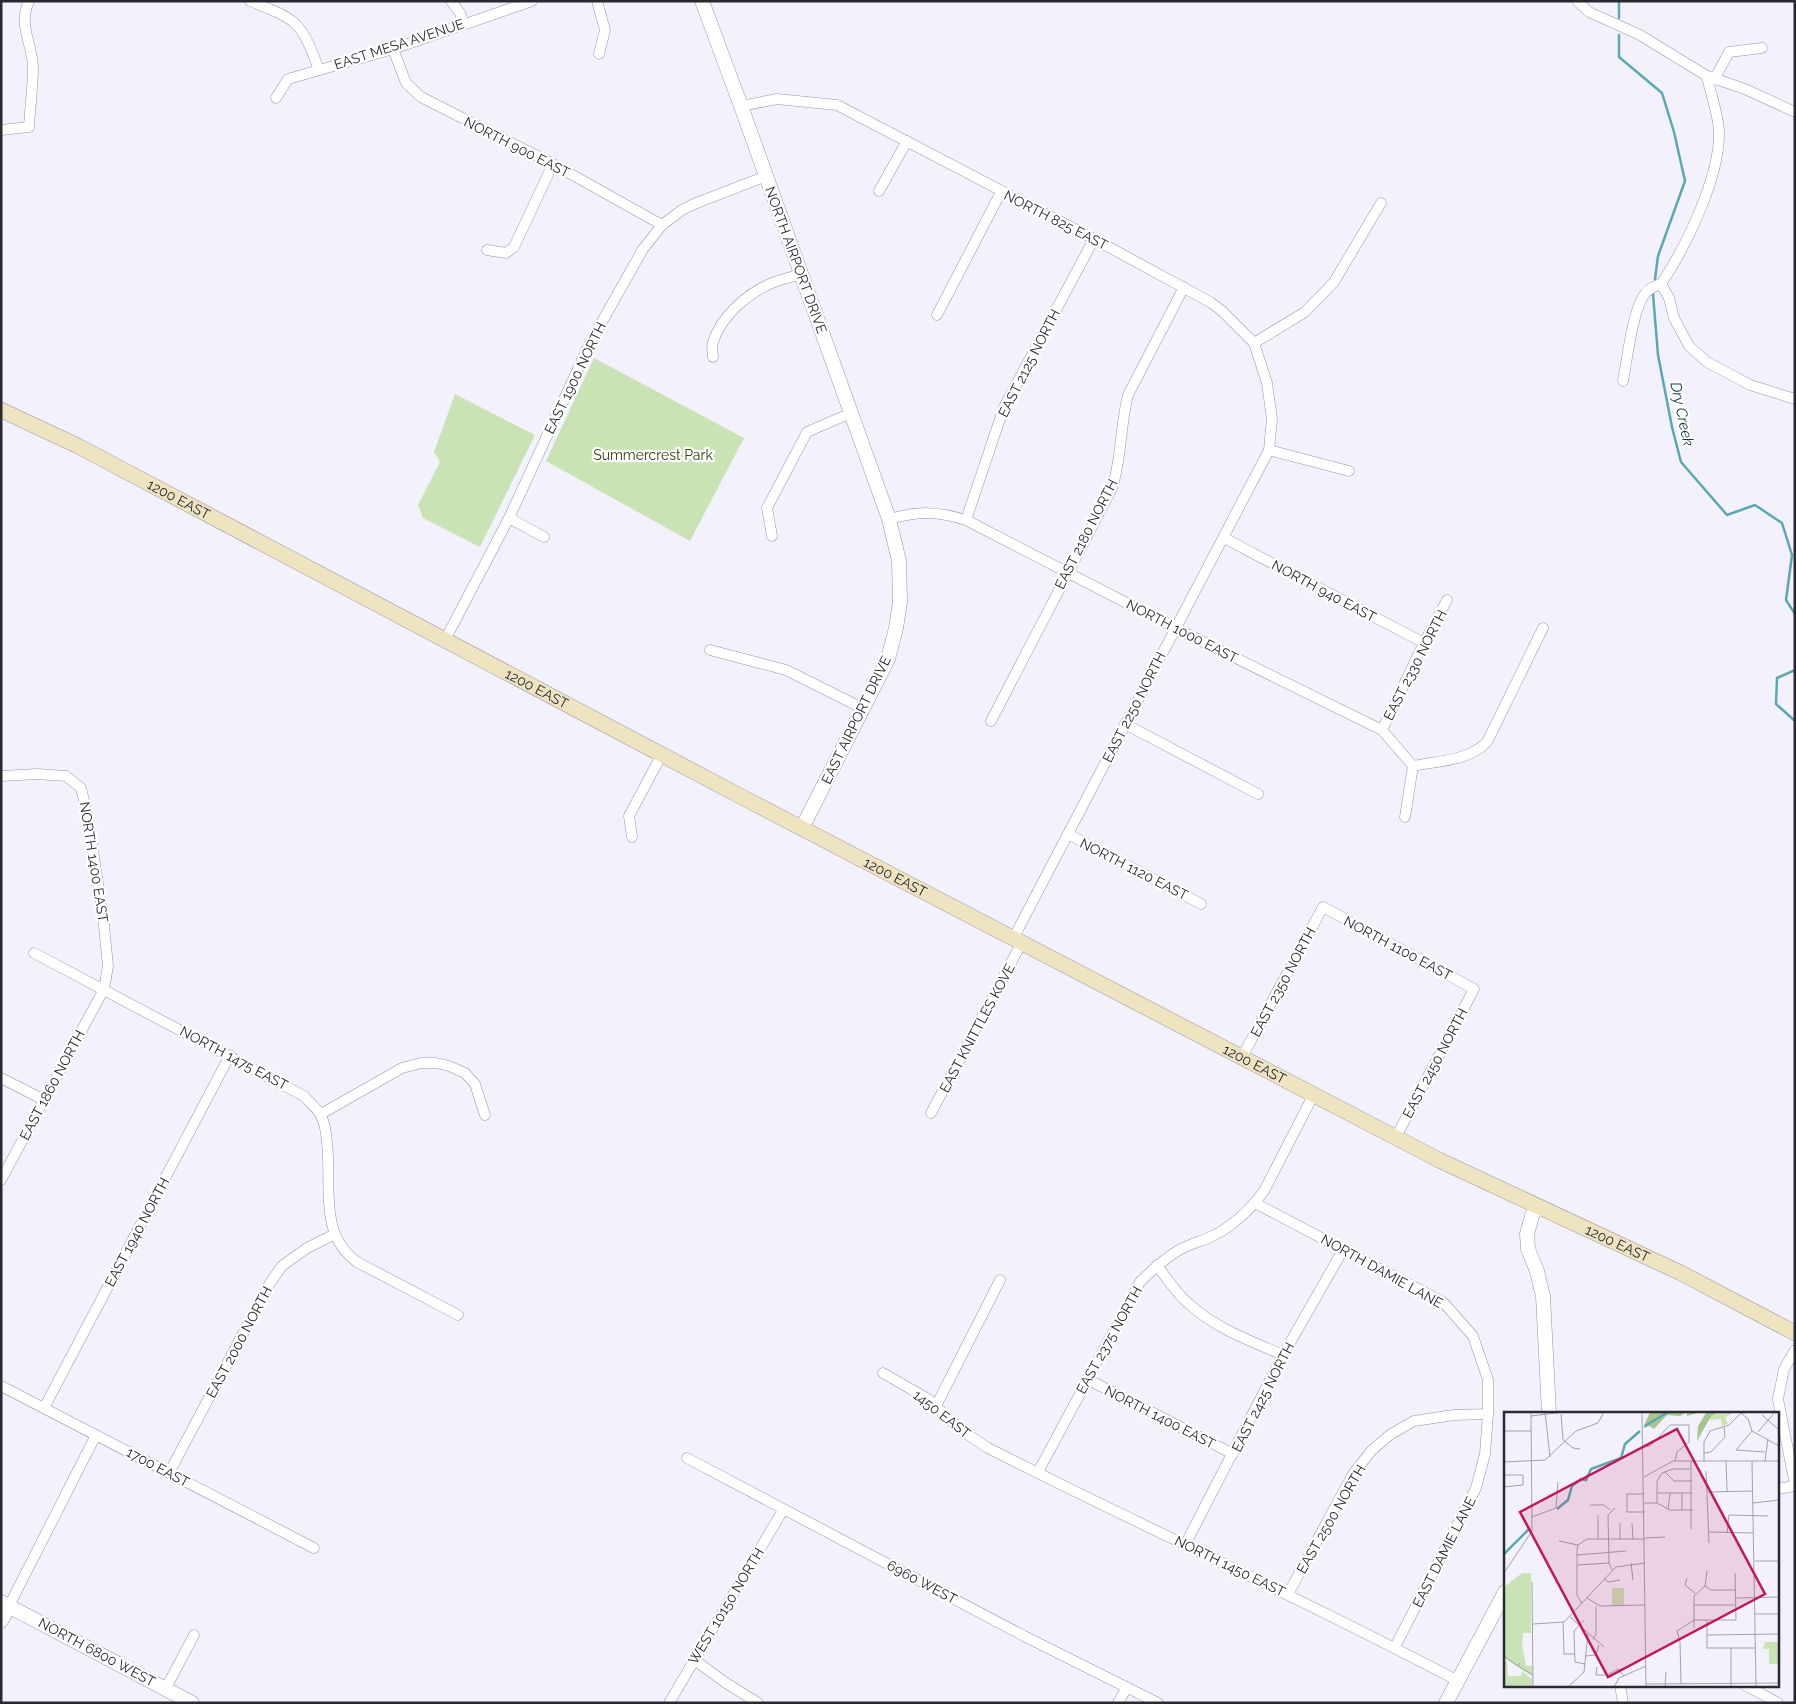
<svg xmlns="http://www.w3.org/2000/svg" width="1796" height="1704" viewBox="0 0 1796 1704" font-family="Raleway,sans-serif">
  <style>
    .green { fill: #c9e3b5 }
    .lines { fill: none; stroke-linecap: round; stroke-linejoin: round }
    .stream { stroke: #59a9af; stroke-width: 2.5 }
    .minor-casing { stroke: #9893ad; stroke-width: 11 }
    .tertiary-casing { stroke: #9893ad; stroke-width: 15 }
    .secondary-casing { stroke: #9893ad; stroke-width: 16 }
    .minor { stroke: #fff; stroke-width: 10 }
    .tertiary { stroke: #fff; stroke-width: 14 }
    .secondary { stroke: #eee4c0; stroke-width: 15 }
    .labels { text-anchor: middle; dominant-baseline: central; stroke-width: 4.5; stroke-linejoin: round; paint-order: stroke }
    .street-label { font-size: 14px; fill: #2a2833; stroke: #fff }
    .park-label { font-size: 14px; fill: #29440b; stroke: #fff }
    .water-label { font-size: 15px; font-style: italic; fill: #11383b; stroke: #fff }
    .inset-river { fill: none; stroke: #59a9af; stroke-width: 2.5 }
    .inset-road { fill: none; stroke: #a3a1ac; stroke-width: 1 }
    .view { fill: #c2185b; fill-opacity: 0.15; stroke: #c2185b; stroke-width: 2.5 }
    .inset-edge { fill: none; stroke: #2a2833; stroke-width: 2.5 }
  </style>
  <rect width="100%" height="100%" fill="#f3f1fc"/>
  <g class="green">
    <polygon points="594,358 744,438 690,541 546,461"/>
    <polygon points="455,394 535,435 480,547 423,518 418,505 440,462 434,452"/>
  </g>
  <g class="lines">
    <g class="stream">
      <polyline points="1619,18 1619,1"/>
      <polyline points="1619,35 1619,57 1662,93 1674,132 1685,181 1658,256 1655,279"/>
      <polyline points="1653,294 1658,355 1672,427 1681,462 1727,515 1755,505 1782,523 1792,555 1786,600 1795,614"/>
      <polyline points="1795,670 1777,678 1776,704 1795,721"/>
    </g>
    <defs>
      <g id="minor">
        <path d="M250 1C298 20 301 21 319 70"/>
        <polyline points="451,1 460,13 464,24"/>
        <polyline points="597,1 605,30 599,54"/>
        <polyline points="1577,1 1589,12 1640,35 1707,76 1745,89 1795,112"/>
        <polyline points="393,49 406,83 421,97 553,164 662,225"/>
        <path d="M1707 76C1710 92 1719 117 1719 132 1720 177 1686 247 1661 284L1669 298 1674 318 1689 346 1707 362 1750 385 1795 399"/>
        <polyline points="1714,80 1729,52 1762,48"/>
        <polyline points="276,98 288,79 393,49 532,1"/>
        <polyline points="741,106 777,99 837,105 1094,239 1210,302 1221,310 1254,343 1267,383 1272,419 1269,450 1014,937"/>
        <path d="M1 130 29 127C30 107 33 87 33 67 32 43 18 25 29 1"/>
        <polyline points="879,191 907,141"/>
        <polyline points="487,250 506,253 514,247 553,164"/>
        <polyline points="937,315 1001,192"/>
        <polyline points="1254,343 1305,312 1334,282 1381,203"/>
        <path d="M713 357C713 352 711 346 713 342 721 316 748 293 772 283 782 279 792 277 802 274"/>
        <path d="M1623 381C1627 360 1633 308 1645 294 1649 288 1655 286 1661 284"/>
        <polyline points="1269,450 1349,471"/>
        <polyline points="509,518 544,537"/>
        <path d="M889 519C920 511 936 511 966 520L1175 628 1382 730 1413 766 1405 817"/>
        <polyline points="966,520 1004,407 1094,239"/>
        <polyline points="772,536 767,508 807,432 851,413"/>
        <polyline points="1224,538 1424,643"/>
        <polyline points="445,640 509,518 590,343 643,249 662,225 682,210 694,204 766,176"/>
        <polyline points="710,650 786,670 864,709"/>
        <path d="M991 721 1112 488C1122 458 1120 426 1128 395L1184 287"/>
        <polyline points="1125,724 1258,794"/>
        <polyline points="1382,730 1424,643 1447,600"/>
        <path d="M1413 766C1437 761 1469 761 1487 742L1543 628"/>
        <polyline points="1,776 37,774 66,776 81,788 88,818 103,916 108,966 104,989 1,1180"/>
        <polyline points="1068,834 1201,904"/>
        <polyline points="632,837 629,816 662,754"/>
        <path d="M34 953 304 1096C309 1102 318 1109 321 1116 326 1125 326 1134 327 1143 332 1184 318 1234 357 1262L458 1315"/>
        <polyline points="1242,1057 1323,907 1474,989 1396,1137"/>
        <polyline points="1,1078 44,1100"/>
        <polyline points="931,1113 1022,942"/>
        <polyline points="321,1114 402,1068 421,1063 436,1063 449,1066 465,1073 475,1084 485,1115"/>
        <polyline points="1255,1203 1443,1302 1473,1336 1488,1380 1488,1414 1485,1454 1476,1488 1395,1647"/>
        <path d="M1157 1265C1167 1279 1176 1293 1189 1304 1215 1328 1251 1341 1283 1355"/>
        <polyline points="1795,1350 1784,1369 1778,1399 1795,1485"/>
        <path d="M883 1373 928 1399 961 1430 988 1448C1144 1527 1303 1599 1458 1681"/>
        <polyline points="1087,1379 1233,1454"/>
        <polyline points="1,1386 314,1548"/>
        <polyline points="936,1406 1000,1280"/>
        <polyline points="44,1408 230,1055"/>
        <polyline points="687,1458 1024,1636 1158,1703"/>
        <path d="M1038 1472 1140 1282C1152 1270 1164 1259 1179 1250 1188 1245 1198 1242 1208 1238 1232 1228 1249 1211 1264 1191L1314 1094"/>
        <polyline points="169,1473 270,1283 282,1266 307,1248 335,1234"/>
        <polyline points="1777,1489 1795,1486"/>
        <polyline points="1185,1545 1283,1355 1343,1250"/>
        <polyline points="1288,1594 1353,1474 1372,1450 1391,1434 1414,1421 1454,1415 1488,1414"/>
        <polyline points="9,1606 96,1435"/>
        <polyline points="693,1659 726,1683 758,1703"/>
        <polyline points="1620,1685 1623,1703"/>
        <polyline points="1745,1685 1778,1703"/>
        <polyline points="166,1688 194,1635"/>
        <polyline points="669,1703 783,1510"/>
        <polyline points="1118,1703 1127,1687"/>
      </g>
      <g id="tertiary">
        <polyline points="702,1 741,106 889,519 899,561 900,602 896,628 888,659 802,828"/>
        <polyline points="1537,1206 1532,1216 1527,1234 1528,1249 1537,1271 1543,1296 1549,1413"/>
        <polyline points="1,1602 192,1703"/>
        <polyline points="1,1621 9,1606"/>
        <polyline points="1446,1703 1505,1592"/>
      </g>
      <g id="secondary">
        <path id="s1" d="M1 410 78 446 740 796 1439 1160 1681 1273 1795 1333"/>
      </g>
    </defs>
    <use href="#minor" class="minor-casing"/>
    <use href="#tertiary" class="tertiary-casing"/>
    <use href="#secondary" class="secondary-casing"/>
    <use href="#minor" class="minor"/>
    <use href="#tertiary" class="tertiary"/>
    <use href="#secondary" class="secondary"/>
  </g>
  <g class="labels">
    <g class="street-label">
      <text transform="translate(399 44) rotate(-18)">EAST MESA AVENUE</text>
      <text transform="translate(517 147) rotate(27)">NORTH 900 EAST</text>
      <text transform="translate(1056 220) rotate(27)">NORTH 825 EAST</text>
      <text transform="translate(796 260) rotate(70)">NORTH AIRPORT DRIVE</text>
      <text transform="translate(1029 363) rotate(-63)">EAST 2125 NORTH</text>
      <text transform="translate(575 378) rotate(-64)">EAST 1900 NORTH</text>
      <text stroke="none"><textPath href="#s1" startOffset="199">1200 EAST</textPath></text>
      <text transform="translate(1086 534) rotate(-63)">EAST 2180 NORTH</text>
      <text transform="translate(1324 591) rotate(28)">NORTH 940 EAST</text>
      <text transform="translate(1182 631) rotate(27)">NORTH 1000 EAST</text>
      <text transform="translate(1415 665) rotate(-63)">EAST 2330 NORTH</text>
      <text stroke="none"><textPath href="#s1" startOffset="604">1200 EAST</textPath></text>
      <text transform="translate(1134 707) rotate(-63)">EAST 2250 NORTH</text>
      <text transform="translate(856 720) rotate(-64)">EAST AIRPORT DRIVE</text>
      <text transform="translate(94 862) rotate(81)">NORTH 1400 EAST</text>
      <text transform="translate(1134 869) rotate(27)">NORTH 1120 EAST</text>
      <text stroke="none"><textPath href="#s1" startOffset="1009">1200 EAST</textPath></text>
      <text transform="translate(1398 948) rotate(28)">NORTH 1100 EAST</text>
      <text transform="translate(1283 982) rotate(-62)">EAST 2350 NORTH</text>
      <text transform="translate(977 1028) rotate(-62)">EAST KNITTLES KOVE</text>
      <text transform="translate(234 1058) rotate(28)">NORTH 1475 EAST</text>
      <text stroke="none"><textPath href="#s1" startOffset="1414">1200 EAST</textPath></text>
      <text transform="translate(1435 1063) rotate(-62)">EAST 2450 NORTH</text>
      <text transform="translate(52 1085) rotate(-62)">EAST 1860 NORTH</text>
      <text transform="translate(137 1232) rotate(-62)">EAST 1940 NORTH</text>
      <text stroke="none"><textPath href="#s1" startOffset="1819">1200 EAST</textPath></text>
      <text transform="translate(1382 1271) rotate(29)">NORTH DAMIE LANE</text>
      <text transform="translate(1109 1340) rotate(-61)">EAST 2375 NORTH</text>
      <text transform="translate(239 1342) rotate(-62)">EAST 2000 NORTH</text>
      <text transform="translate(1263 1397) rotate(-63)">EAST 2425 NORTH</text>
      <text transform="translate(942 1414) rotate(38)">1450 EAST</text>
      <text transform="translate(1160 1417) rotate(27)">NORTH 1400 EAST</text>
      <text transform="translate(158 1467) rotate(28)">1700 EAST</text>
      <text transform="translate(1331 1519) rotate(-60)">EAST 2500 NORTH</text>
      <text transform="translate(1444 1552) rotate(-63)">EAST DAMIE LANE</text>
      <text transform="translate(1230 1566) rotate(26)">NORTH 1450 EAST</text>
      <text transform="translate(922 1582) rotate(28)">6960 WEST</text>
      <text transform="translate(726 1606) rotate(-59)">WEST 10150 NORTH</text>
      <text transform="translate(97 1652) rotate(28)">NORTH 6800 WEST</text>
    </g>
    <g class="park-label">
      <text x="653" y="455">Summercrest Park</text>
    </g>
    <g class="water-label">
      <text transform="translate(1682 414) rotate(78)">Dry Creek</text>
    </g>
  </g>
  <g transform="translate(1504 1412)">
    <rect width="275" height="275" fill="#f3f1fc"/>
    <path d="M213 0H229L221 6 224 12 218 14 217 7 205 8ZM18 161H27V221H19L18 232 22 254H28V264L0 246V175ZM108 176H120V193H108ZM261 230H275V252H265V237H259ZM0 248 3 250 4 264H17L18 259 28 267V275H0Z" fill="#c9e3b5"/>
    <path d="M146 0H197L183 4V0L176 4 163 3 150 17 145 14 139 16ZM213 0 206 6 193 29 194 14 202 1Z" fill="#a7c590"/>
    <path class="inset-river" d="M141 14 164 0M53 97 64 88 68 74 77 67 82 68 87 57 117 46 121 32 136 19M0 142 26 116"/>
    <path class="inset-road" d="M41 0 46 45M138 0 142 275M237 1 244 7 248 19M57 2 59 28 69 36 76 37M258 3 275 18M27 4 60 0M0 19H27M248 19 275 34M254 20 271 0M139 35 146 34 166 13H185M232 38 261 40M232 38 248 19M200 41 207 40 221 25 220 15M171 49 173 40 185 30V13M222 49 223 79M248 49 252 275M261 49 264 27M0 50 41 48 72 19 94 11 100 0M200 50V30L206 19 225 13 238 0M202 59 205 131M161 60 170 69H188M0 63H19V73L0 75M140 65 169 49H275M204 80 248 79M153 81H188M178 81V98M140 82H123V100H141M140 91H153L166 98H189M153 91V69L158 61 169 57H187M249 91 275 88M86 93H100L106 98M164 97 166 81M94 103V127M28 105 52 96 54 70M116 111V127M128 111 129 127M187 117V49M205 120 249 121M223 121 225 103 264 104M141 126 161 125M83 127H141M55 129 74 133M73 143 122 139M251 149H275M127 151 129 168M73 153 105 151M108 158 105 151 104 103 111 96M0 161 28 119 27 0M183 166 181 173 191 181M101 167 104 170 116 168M28 170 29 275M201 174 207 178H231M201 174 203 159M83 186 96 194 141 193M231 186 275 185M78 192 73 183V139L74 133 83 127M190 193H231M251 202H275M66 205 100 235M80 208 70 219 71 250 81 252M203 208V236H251M59 210 60 242H70M29 212 60 210 112 155 141 151M190 216V184L201 174M203 223 275 222M89 227 92 222V194M227 236V275M0 244 14 254M81 244 92 243 95 233M16 251 14 254 29 263M93 255 92 263H103L114 257 120 264M142 272 275 271M177 272 176 230 173 219 190 208H232L231 161M64 275 80 260 84 222M110 275 115 266 142 254M161 275 162 260"/>
    <path class="view" d="M173 17 261 182 104 265 16 100Z"/>
    <rect width="275" height="275" class="inset-edge"/>
  </g>
  <rect width="1796" height="1704" fill="none" stroke="#2a2833" stroke-width="5"/>
</svg>
